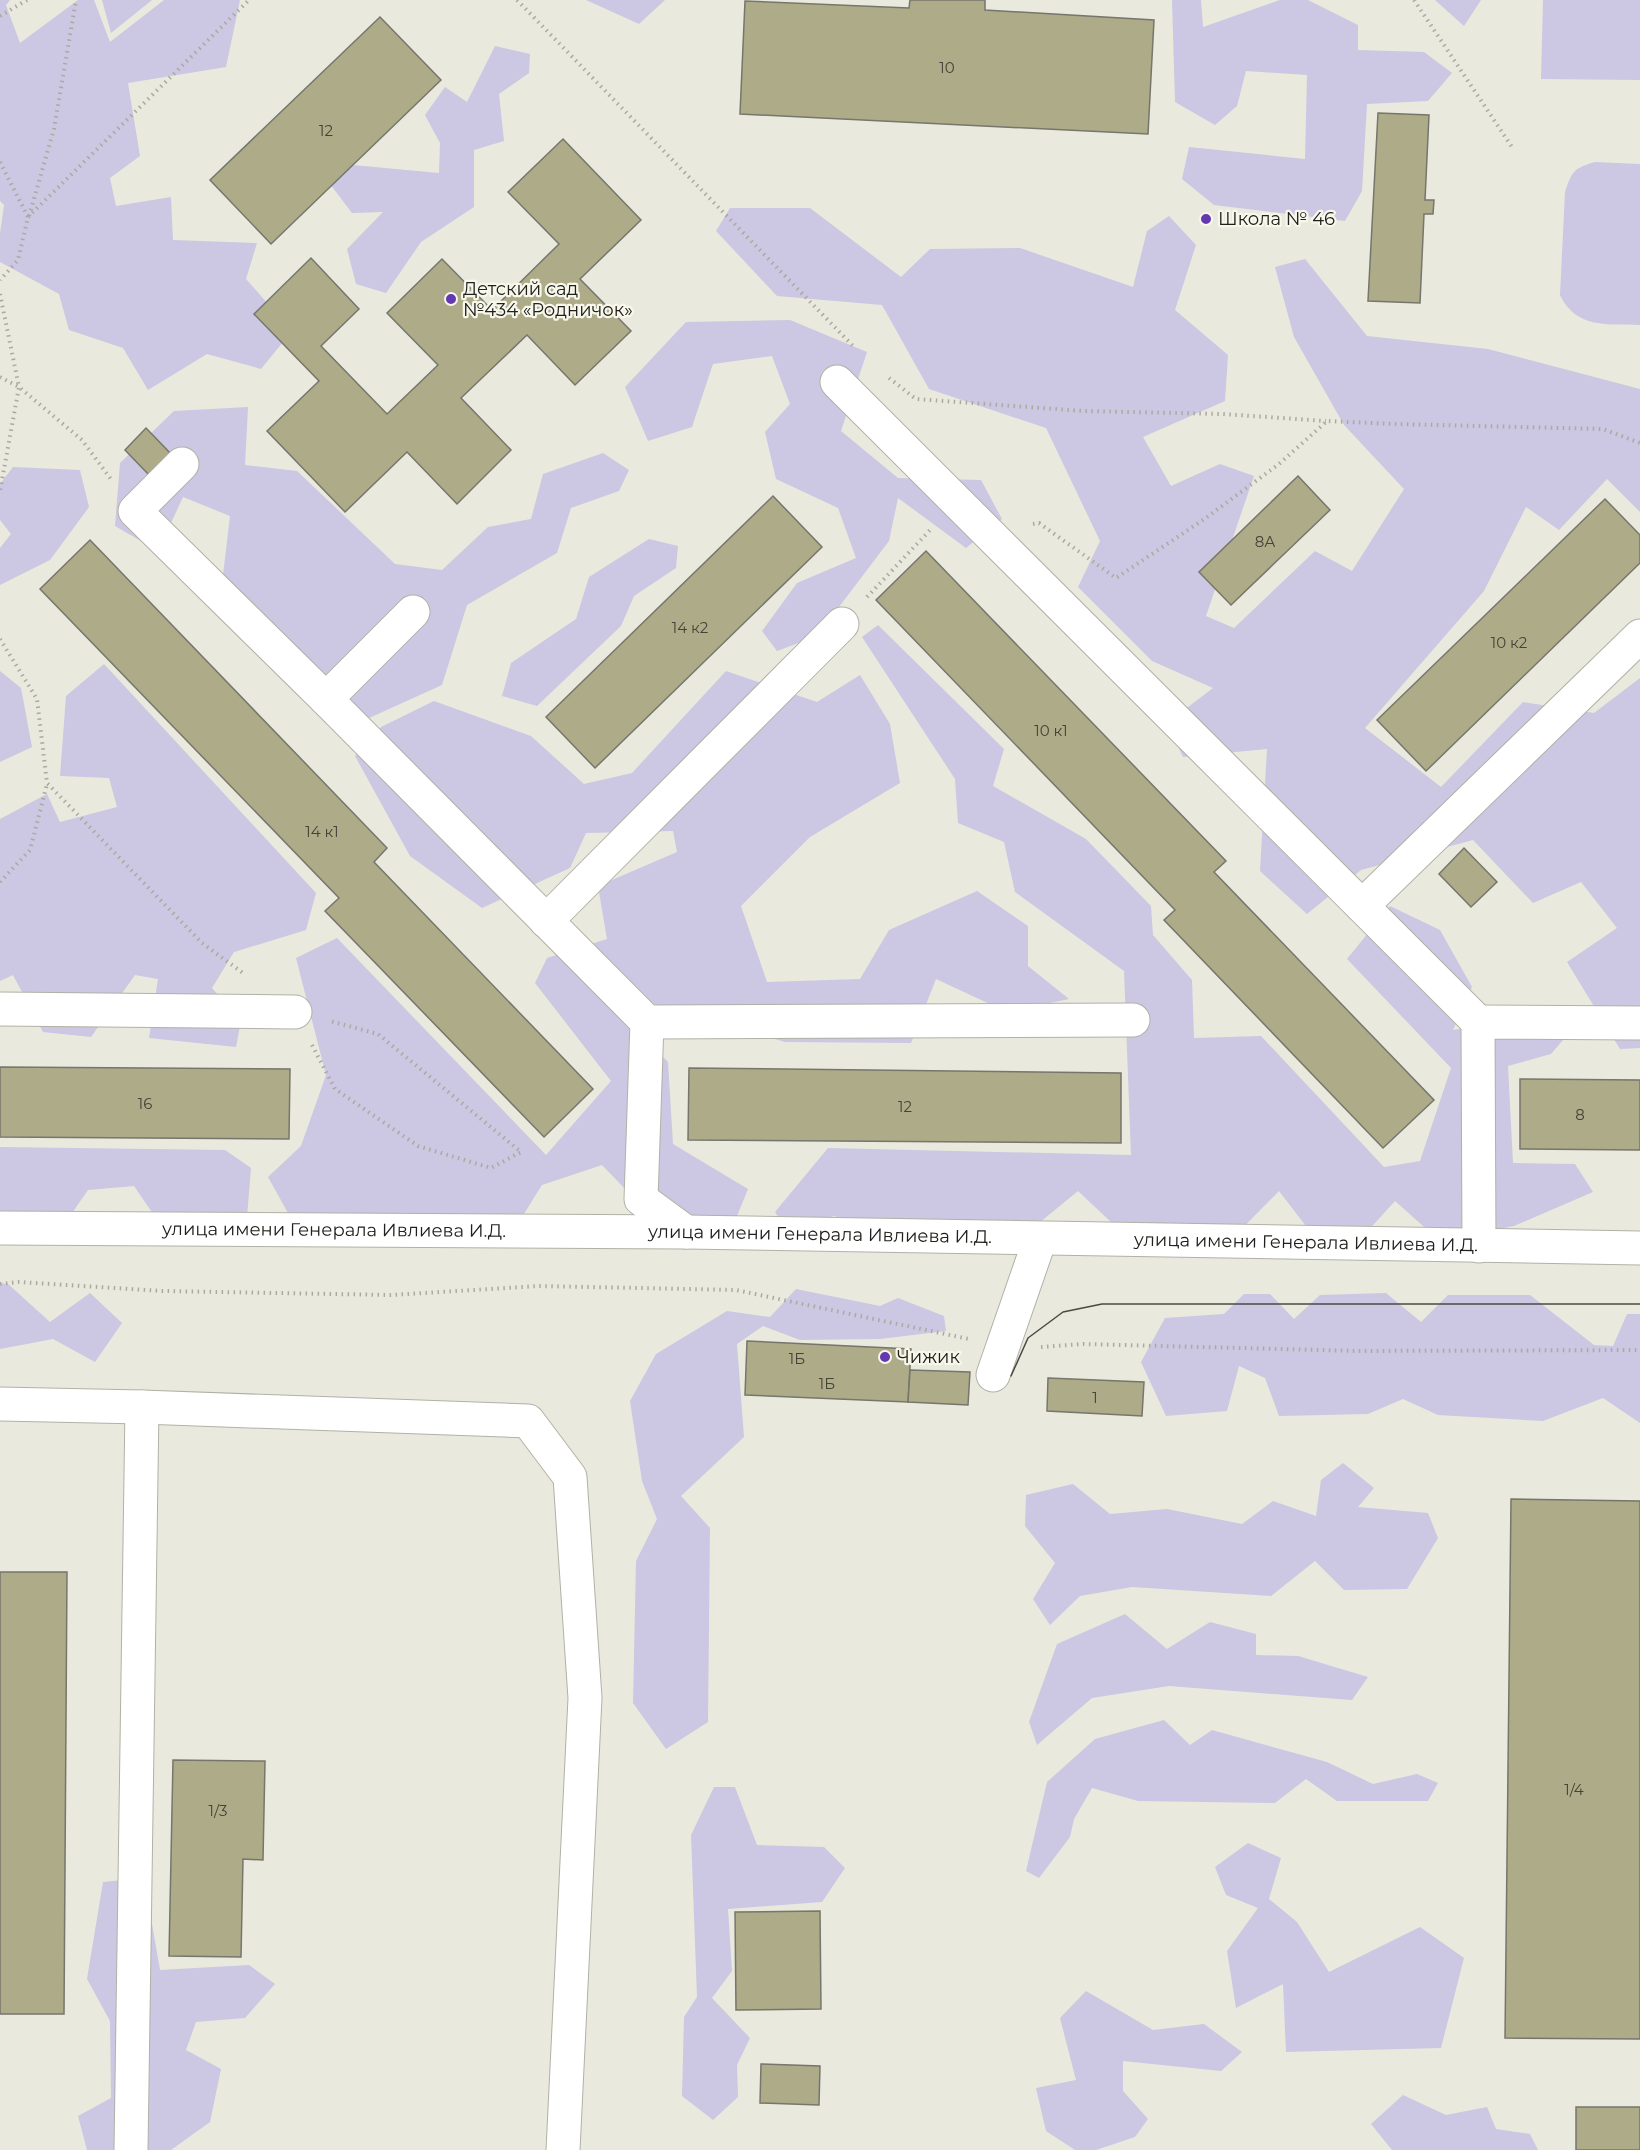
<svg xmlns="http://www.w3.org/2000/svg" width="1640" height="2150" viewBox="0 0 1640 2150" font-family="Montserrat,sans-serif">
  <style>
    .green { fill: #ccc7e2 }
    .building { fill: #aeab89; stroke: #76766c; stroke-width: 1.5 }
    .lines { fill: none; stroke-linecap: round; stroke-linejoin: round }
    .minor-casing { stroke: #b1b1a6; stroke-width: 35 }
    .path { stroke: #abaaa1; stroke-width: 4; stroke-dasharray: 1.5 4.5; stroke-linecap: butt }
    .minor { stroke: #fff; stroke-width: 33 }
    .tram { stroke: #4a4943; stroke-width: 1.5 }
    .poi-dot { fill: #6338b0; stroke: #f7f7eb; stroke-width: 2 }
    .labels { text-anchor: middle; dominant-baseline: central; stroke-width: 4.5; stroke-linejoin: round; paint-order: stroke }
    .number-label { font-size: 15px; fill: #444337 }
    .poi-label { font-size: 18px; fill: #21201c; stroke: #f7f7eb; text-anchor: start }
    .street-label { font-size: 18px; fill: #21201c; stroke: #f7f7eb }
  </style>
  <rect width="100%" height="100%" fill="#eae9de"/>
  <g class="green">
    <polygon points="0,0 10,0 6,5 20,43 78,0 94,0 110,42 164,0 240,0 226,67 128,83 140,156 110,178 116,206 171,197 173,240 257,243 246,279 292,331 261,369 207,354 148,390 123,348 69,330 59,294 0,262 0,233 4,205 0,201"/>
    <polygon points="102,0 152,0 111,33"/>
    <polygon points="586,0 665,0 639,24"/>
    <polygon points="1172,0 1201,0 1203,27 1280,0 1308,0 1358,25 1358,50 1424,52 1452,73 1428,101 1367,104 1362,191 1345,221 1214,205 1182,179 1189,147 1305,159 1307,75 1246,71 1237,106 1215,125 1175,102"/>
    <polygon points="1435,0 1481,0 1464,26"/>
    <polygon points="1543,0 1640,0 1640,80 1541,79"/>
    <polygon points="495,46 530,54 529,73 499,94 504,141 474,150 474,207 421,242 386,293 356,284 347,249 383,212 352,213 330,184 342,164 439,173 440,143 425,115 445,87 467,102"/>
    <path d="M1595 162 1640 164V325C1608 324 1576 329 1560 295L1565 192C1572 171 1574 168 1595 162Z"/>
    <polygon points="730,208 810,208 901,277 930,249 1020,248 1133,287 1147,231 1169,216 1196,245 1175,310 1228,355 1225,401 1143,437 1171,486 1220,464 1254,476 1206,616 1234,628 1315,551 1352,571 1404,489 1344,425 1294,337 1275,267 1305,259 1367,336 1488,349 1640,389 1640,512 1607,479 1559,530 1526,507 1484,591 1365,728 1441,787 1523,702 1594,713 1640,678 1640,1048 1620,1049 1567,962 1617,928 1581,882 1533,903 1473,840 1361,870 1307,914 1260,871 1267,749 1183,757 1167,723 1213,688 1152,661 1078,587 1100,541 1046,428 929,389 882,305 777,296 716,231"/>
    <polygon points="790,320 867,352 841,431 898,478 981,480 1002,519 966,548 898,498 889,541 817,636 777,651 762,631 797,583 856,558 838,508 776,479 765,432 790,404 772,356 713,364 692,427 648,441 625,387 686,322"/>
    <polygon points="248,407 245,465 297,471 395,564 442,570 488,527 531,519 543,474 603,453 629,470 619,491 571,508 557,553 467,605 442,685 367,719 223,575 230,516 183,497 158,551 115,526 120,463 174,411"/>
    <polygon points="13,467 80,470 89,507 50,560 0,585 0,548 11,534 0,520 0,484"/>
    <polygon points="649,539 678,546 676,568 634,596 621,626 537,706 502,696 511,663 576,619 589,577"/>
    <polygon points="878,625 1004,749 993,786 1086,839 1151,906 1153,935 1192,980 1194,1038 1261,1036 1384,1167 1420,1161 1451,1068 1347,959 1390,906 1440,930 1472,987 1453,1030 1552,1012 1569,1033 1551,1054 1508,1066 1513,1163 1575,1164 1593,1192 1514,1226 1440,1241 1395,1201 1355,1245 1325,1251 1279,1191 1222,1249 1144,1253 1078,1191 1028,1232 956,1219 943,1245 834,1216 787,1230 775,1212 828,1148 1131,1155 1124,971 1015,892 1004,842 958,823 955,779 862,637"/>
    <polygon points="104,664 316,893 306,930 234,952 212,988 241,1021 236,1047 149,1038 158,979 135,975 91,1037 43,1032 13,975 0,981 0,819 47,794 60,822 117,807 109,778 60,776 66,696"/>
    <polygon points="0,671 21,688 32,747 0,762"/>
    <polygon points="726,671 817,702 860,675 890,724 900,783 810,837 741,906 767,982 860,979 889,930 977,891 1028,926 1028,966 1069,999 1007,1012 936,979 911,1043 785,1042 640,1000 634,1027 668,1062 673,1144 748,1189 737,1216 655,1220 602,1165 542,1185 522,1217 293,1222 268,1177 301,1146 326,1075 296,958 337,938 546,1155 611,1081 535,983 547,958 607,939 598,886 677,852 673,831 586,833 570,868 482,908 410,856 355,756 381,727 434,701 531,736 584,784 632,773"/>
    <polygon points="0,1147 225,1150 251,1168 247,1217 158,1221 134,1186 88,1190 54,1239 0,1234"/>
    <polygon points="0,1283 8,1284 50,1322 90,1293 122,1323 95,1362 53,1339 0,1349"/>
    <polygon points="796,1289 880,1306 898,1298 944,1316 946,1331 880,1339 800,1340 763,1326 737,1344 744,1437 681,1496 710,1528 708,1722 666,1749 633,1703 636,1561 657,1519 642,1481 630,1401 656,1354 727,1311 770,1317"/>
    <polygon points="1386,1293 1421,1322 1448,1295 1530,1295 1594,1345 1613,1346 1627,1314 1640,1314 1640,1423 1603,1398 1543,1421 1438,1415 1403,1399 1368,1414 1279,1416 1265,1378 1239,1366 1227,1411 1166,1416 1141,1362 1165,1318 1224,1314 1244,1294 1270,1294 1294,1319 1320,1295"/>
    <polygon points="1343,1463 1374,1488 1358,1507 1428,1513 1438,1538 1407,1589 1344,1590 1315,1561 1271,1596 1132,1587 1080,1596 1050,1625 1033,1599 1055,1563 1025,1526 1026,1495 1073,1484 1110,1514 1167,1509 1242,1524 1273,1501 1316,1516 1321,1480"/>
    <polygon points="1125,1614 1167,1649 1210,1622 1256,1634 1256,1655 1298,1656 1368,1677 1352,1700 1169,1686 1092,1698 1037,1745 1029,1722 1057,1644"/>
    <polygon points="1164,1720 1190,1745 1212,1730 1327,1762 1373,1784 1417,1774 1438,1783 1428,1801 1337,1801 1306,1779 1275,1803 1138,1801 1092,1788 1074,1819 1070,1837 1039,1878 1026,1871 1047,1782 1095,1739"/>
    <polygon points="714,1787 735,1787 757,1845 824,1847 845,1868 822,1902 728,1909 732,1971 712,1998 750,2038 737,2065 738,2097 713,2120 682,2096 684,2017 697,1997 691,1835"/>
    <polygon points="1248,1843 1281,1858 1269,1899 1297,1922 1329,1972 1420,1927 1464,1958 1441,2048 1286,2052 1283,1984 1236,2008 1227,1951 1258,1908 1226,1895 1215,1867"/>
    <polygon points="144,1878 160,1970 249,1965 275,1984 245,2018 196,2022 186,2050 221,2069 210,2122 171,2150 87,2150 78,2116 111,2098 110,2021 87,1979 103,1882"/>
    <polygon points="1086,1991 1153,2030 1204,2024 1242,2052 1221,2071 1123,2061 1123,2091 1148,2119 1135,2137 1096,2150 1075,2150 1046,2131 1036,2088 1076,2080 1060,2018"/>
    <polygon points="1403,2095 1446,2115 1487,2107 1496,2129 1530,2134 1538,2150 1392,2150 1371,2124"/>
  </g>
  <g class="building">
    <polygon points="910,0 985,0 985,10 1154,20 1148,134 740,114 745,1 909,8"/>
    <polygon points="380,17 441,80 271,244 210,180"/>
    <polygon points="1378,113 1429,115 1425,200 1434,200 1433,214 1424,214 1420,303 1368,301"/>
    <polygon points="563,139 641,220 580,279 631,331 575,385 527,335 461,398 511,450 457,504 407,452 345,512 267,431 319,381 254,314 311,258 359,309 321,346 387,414 438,365 387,313 442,259 492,310 559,244 508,192"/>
    <polygon points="146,428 172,455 150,476 125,450"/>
    <polygon points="1298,476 1330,510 1231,605 1199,572"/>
    <polygon points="773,496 822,547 595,768 546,717"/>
    <polygon points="1605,499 1640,535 1640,563 1426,771 1377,720"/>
    <polygon points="90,540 387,848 374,862 593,1089 544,1137 325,911 339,898 40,589"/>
    <polygon points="926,551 1226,861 1214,872 1434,1100 1383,1148 1164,920 1175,910 876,600"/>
    <polygon points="1464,848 1497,882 1471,907 1439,874"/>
    <polygon points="0,1067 290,1069 289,1139 0,1137"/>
    <polygon points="689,1068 1121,1073 1121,1143 688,1140"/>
    <polygon points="1520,1079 1640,1080 1640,1150 1520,1149"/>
    <polygon points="747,1341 911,1349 908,1402 745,1395"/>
    <polygon points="910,1370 970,1372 968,1405 908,1402"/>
    <polygon points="1048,1378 1144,1382 1142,1416 1047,1411"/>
    <polygon points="1511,1499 1640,1501 1640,2039 1505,2038"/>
    <polygon points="0,1572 67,1572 64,2014 0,2014"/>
    <polygon points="173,1760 265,1761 263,1860 243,1859 241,1957 169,1956"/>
    <polygon points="820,1911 821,2009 736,2010 735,1912"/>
    <polygon points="761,2064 820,2066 819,2105 760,2103"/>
    <rect x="1576" y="2107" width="64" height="43"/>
  </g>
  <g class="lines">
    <defs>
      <g id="minor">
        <polyline points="837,382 1478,1022"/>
        <polyline points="182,464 135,511 326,699 647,1022 641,1199 686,1232"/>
        <polyline points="326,699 413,612"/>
        <polyline points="1362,906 1640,636"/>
        <polyline points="546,921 842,624"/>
        <polyline points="0,1009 295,1012"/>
        <polyline points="647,1022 1133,1020"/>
        <path id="s1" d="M0 1228 686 1232 1640 1248"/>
        <polyline points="1479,1246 1478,1022 1640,1023"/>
        <polyline points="993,1375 1040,1239"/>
        <polyline points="0,1404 142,1407 528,1421 570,1477 585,1698 563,2150"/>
        <polyline points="131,2150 142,1407"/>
      </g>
    </defs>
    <use href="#minor" class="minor-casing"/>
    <g class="path">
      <polyline points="517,0 855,348"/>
      <polyline points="1414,0 1512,147"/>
      <polyline points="0,16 27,0"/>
      <polyline points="0,162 28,217 18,260 0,280"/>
      <polyline points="29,216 54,129 76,0"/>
      <polyline points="28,217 249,0"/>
      <polyline points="0,294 19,387 0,491"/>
      <polyline points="0,377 19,387 82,440 113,482"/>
      <polyline points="889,378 916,399 1083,411 1223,414 1326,421"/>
      <polyline points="1033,524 1039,523 1116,578 1203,520 1279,464 1327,421 1397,424 1603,429 1640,443"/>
      <polyline points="867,597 932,528"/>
      <polyline points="0,639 37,699 47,783 202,943 243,973"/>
      <polyline points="0,882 30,850 47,784"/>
      <polyline points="312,1045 335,1089 418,1146 491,1168 521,1152 378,1034 330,1021"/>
      <polyline points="0,1284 19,1282 162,1291 391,1295 539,1286 736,1290 969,1339"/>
      <polyline points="1041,1347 1083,1344 1358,1351 1640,1350"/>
    </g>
    <use href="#minor" class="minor"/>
    <polyline class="tram" points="1011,1376 1028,1338 1063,1312 1102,1304 1640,1304"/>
  </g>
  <g class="poi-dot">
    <circle cx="1206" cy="219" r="6"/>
    <circle cx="451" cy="299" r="6"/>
    <circle cx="885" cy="1357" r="6"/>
  </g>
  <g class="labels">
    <g class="number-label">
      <text x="947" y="67">10</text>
      <text x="326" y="130">12</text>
      <text x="1265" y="541">8А</text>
      <text x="690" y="627">14 к2</text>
      <text x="1509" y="642">10 к2</text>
      <text x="1051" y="730">10 к1</text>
      <text x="322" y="831">14 к1</text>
      <text x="145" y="1103">16</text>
      <text x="905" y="1106">12</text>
      <text x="1580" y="1114">8</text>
      <text x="797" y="1358">1Б</text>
      <text x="827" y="1383">1Б</text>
      <text x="1095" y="1397">1</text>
      <text x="1574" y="1789">1/4</text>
      <text x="218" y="1810">1/3</text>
    </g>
    <g class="poi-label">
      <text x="1218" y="219">Школа № 46</text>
      <text x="463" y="289">Детский сад<tspan x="463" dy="21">№434 «Родничок»</tspan></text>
      <text x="897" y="1357">Чижик</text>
    </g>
    <g class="street-label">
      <text stroke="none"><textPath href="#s1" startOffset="334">улица имени Генерала Ивлиева И.Д.</textPath></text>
      <text stroke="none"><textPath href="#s1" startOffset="820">улица имени Генерала Ивлиева И.Д.</textPath></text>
      <text stroke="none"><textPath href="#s1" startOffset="1306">улица имени Генерала Ивлиева И.Д.</textPath></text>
    </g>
  </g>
</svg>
